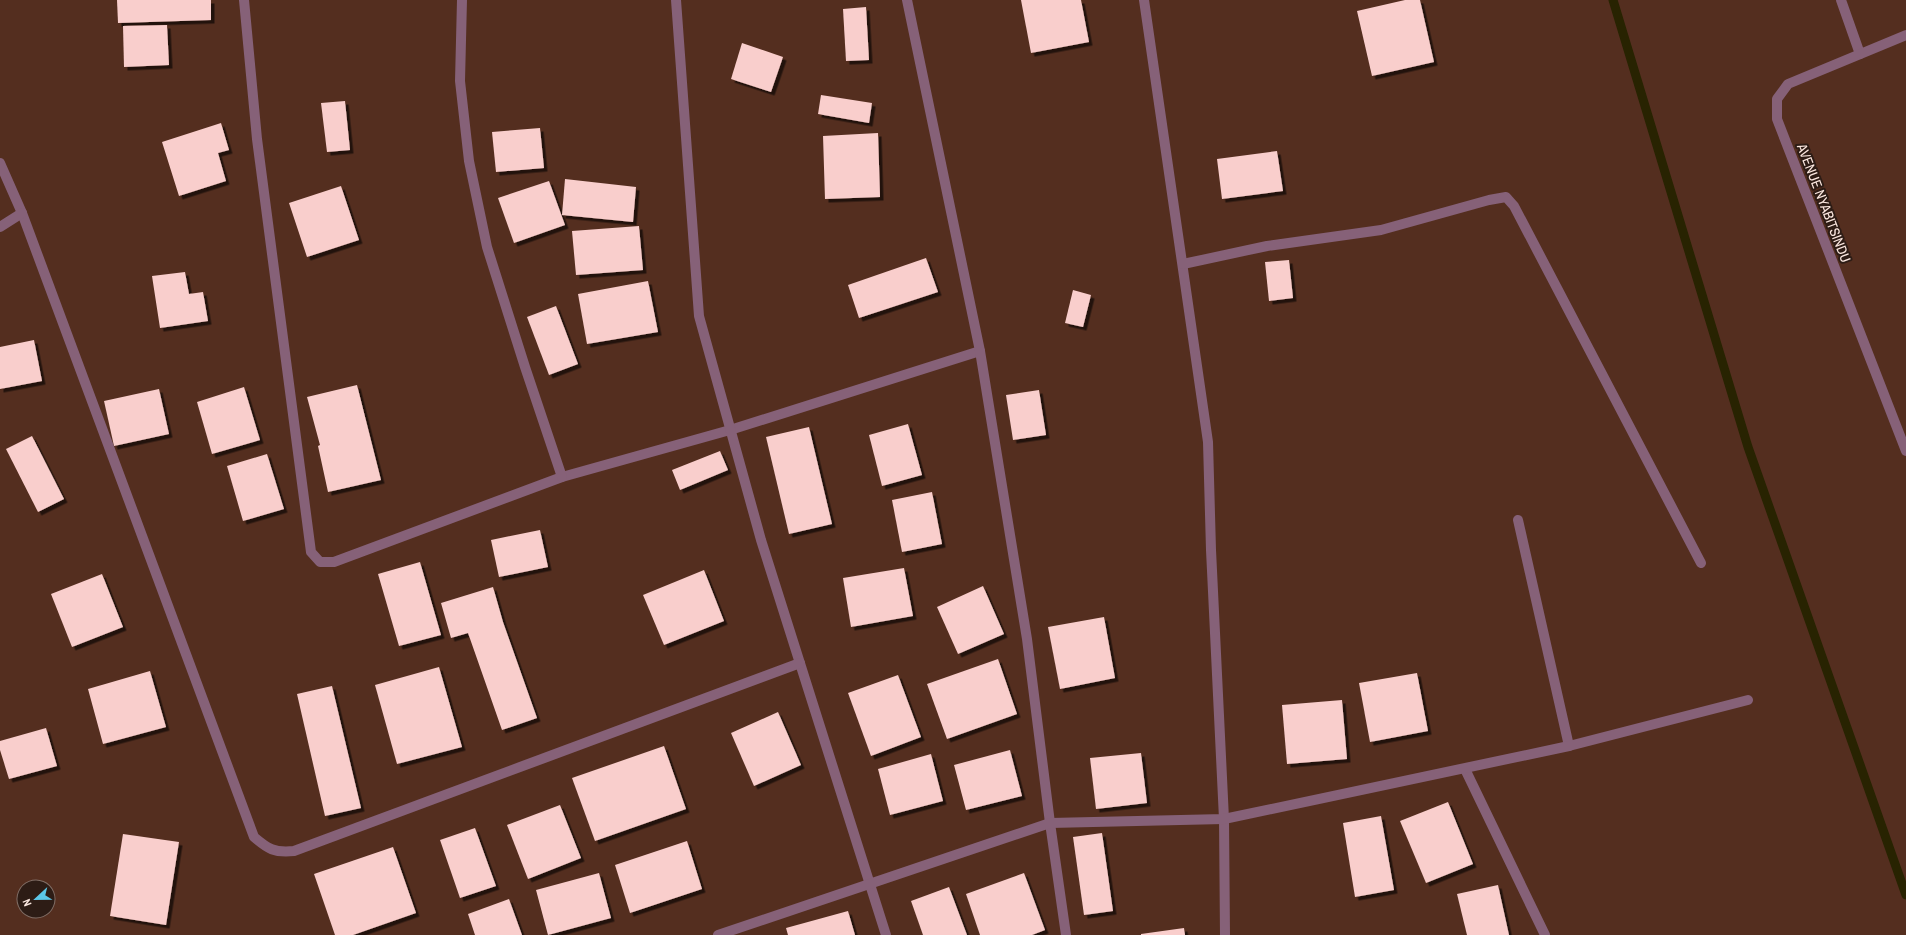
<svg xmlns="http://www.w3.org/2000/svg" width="1906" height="935" viewBox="0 0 1906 935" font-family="'Archivo Narrow',sans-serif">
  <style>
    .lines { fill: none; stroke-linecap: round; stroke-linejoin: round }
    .stream { stroke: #282301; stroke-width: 9 }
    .building { fill: #f9cecc; filter: url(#shadow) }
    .minor { stroke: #866178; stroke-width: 10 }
    .labels { text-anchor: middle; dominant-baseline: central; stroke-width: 4; stroke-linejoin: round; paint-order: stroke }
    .street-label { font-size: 14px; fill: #fce8e0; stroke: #2d1c15 }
  </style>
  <defs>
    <filter id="shadow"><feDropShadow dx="3.5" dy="3.5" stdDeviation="0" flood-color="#0009"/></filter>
  </defs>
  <rect width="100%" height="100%" fill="#542e1f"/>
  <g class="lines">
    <polyline class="stream" points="1613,0 1748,447 1906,895"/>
  </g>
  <g class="building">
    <polygon points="117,0 211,0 211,20 118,23"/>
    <polygon points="1021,0 1081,0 1089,42 1031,53"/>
    <polygon points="1405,0 1420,0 1434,62 1372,76 1357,11"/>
    <polygon points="866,7 869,60 846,61 843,9"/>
    <polygon points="167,25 169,65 124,67 123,26"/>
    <polygon points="742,43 783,57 771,92 731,79"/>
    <polygon points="821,95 872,103 869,123 818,114"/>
    <polygon points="345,101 350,150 327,152 321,103"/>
    <polygon points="221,123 229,150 218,153 226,181 179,196 162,142"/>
    <polygon points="540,128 544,168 496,172 492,132"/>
    <polygon points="878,133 880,197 825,199 823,136"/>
    <polygon points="1277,151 1283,191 1222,199 1217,159"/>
    <polygon points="565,179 636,187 633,222 562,215"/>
    <polygon points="549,181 565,225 514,243 498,198"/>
    <polygon points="341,186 359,240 307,257 289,203"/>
    <polygon points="639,226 643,270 576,275 572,231"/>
    <polygon points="926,258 938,292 859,318 848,285"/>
    <polygon points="1289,260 1293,298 1269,301 1265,262"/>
    <polygon points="185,272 189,294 203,292 208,321 160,328 152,276"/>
    <polygon points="648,281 658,332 587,344 578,294"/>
    <polygon points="1073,290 1091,295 1083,327 1065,323"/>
    <polygon points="556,306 578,364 549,375 527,317"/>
    <polygon points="34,340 42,381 0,389 0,347"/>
    <polygon points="357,385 381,480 328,492 318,446 320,445 307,397"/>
    <polygon points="244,387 260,440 212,454 197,402"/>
    <polygon points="159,389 169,434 114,446 104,401"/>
    <polygon points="1039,390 1046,435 1013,440 1006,395"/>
    <polygon points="908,424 922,475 882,486 869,435"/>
    <polygon points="809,427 832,524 789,534 766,437"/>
    <polygon points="32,436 64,499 38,512 6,449"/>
    <polygon points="720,451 728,470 680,490 672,470"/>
    <polygon points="267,454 284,509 243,521 227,466"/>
    <polygon points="932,492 942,544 902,552 892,500"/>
    <polygon points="540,530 548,567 499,577 491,540"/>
    <polygon points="420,562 441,635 399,646 378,574"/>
    <polygon points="904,568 913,616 851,627 843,578"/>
    <polygon points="704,570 724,621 664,645 643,595"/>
    <polygon points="102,574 123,627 72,647 51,594"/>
    <polygon points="983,586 1004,634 958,654 937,607"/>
    <polygon points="493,587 503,622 537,718 502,730 468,633 451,638 441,603"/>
    <polygon points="1104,617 1115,678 1060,689 1048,627"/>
    <polygon points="998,659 1017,714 947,739 927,684"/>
    <polygon points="439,667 462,747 397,764 375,685"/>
    <polygon points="150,671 166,727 103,744 88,689"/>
    <polygon points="1417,673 1428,731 1370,742 1359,683"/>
    <polygon points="898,675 921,737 871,756 848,693"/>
    <polygon points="332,686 361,808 325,816 297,694"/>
    <polygon points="1342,700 1347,759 1287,764 1282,705"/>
    <polygon points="778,712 801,765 754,786 731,733"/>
    <polygon points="46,728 57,766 9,779 0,750 0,741"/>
    <polygon points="664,746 686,809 595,841 572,778"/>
    <polygon points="1010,750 1022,796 966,810 954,765"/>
    <polygon points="1141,753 1147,803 1096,809 1090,758"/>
    <polygon points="931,754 943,801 890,815 878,769"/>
    <polygon points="1448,802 1473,864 1426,883 1400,821"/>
    <polygon points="560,805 581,858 528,879 507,825"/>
    <polygon points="1381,816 1394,890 1355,897 1343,823"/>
    <polygon points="475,828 496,886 460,898 440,840"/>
    <polygon points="1102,833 1113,911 1084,915 1073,837"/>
    <polygon points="123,834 179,842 166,925 110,916"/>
    <polygon points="687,841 702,889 630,913 615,865"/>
    <polygon points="393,847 416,913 353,935 335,935 314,874"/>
    <polygon points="599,873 611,918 548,935 536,890"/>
    <polygon points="1024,873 1045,930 1032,935 980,935 966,894"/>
    <polygon points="1498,885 1509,935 1467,935 1457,894"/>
    <polygon points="949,887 967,935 923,935 911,901"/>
    <polygon points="509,899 522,935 475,935 468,914"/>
    <polygon points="848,911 855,935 788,935 786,928"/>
    <polygon points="1184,928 1185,935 1141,935 1141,934"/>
  </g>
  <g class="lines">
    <g class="minor">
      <polyline points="244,0 257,139 311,552 320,562 334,562 562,477 730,430 980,351"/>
      <polyline points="462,0 460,81 469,161 487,247 525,367 562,477"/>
      <polyline points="676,0 699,316 761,540 886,935"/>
      <polyline points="907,0 980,351 1027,639 1050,823 1066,935"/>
      <polyline points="1144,0 1208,442 1211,550 1224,819 1225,935"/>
      <polyline points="1841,0 1860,54"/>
      <polyline points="1906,35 1788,84 1777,99 1777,119 1906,451"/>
      <path d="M0 163 22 213 254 837C268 849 274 853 294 851L800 663"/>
      <polyline points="0,227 22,213"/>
      <polyline points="1183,264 1267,246 1381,230 1489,200 1506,197 1514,206 1701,563"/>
      <polyline points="1518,520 1569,746"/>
      <polyline points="1465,769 1545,935"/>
      <polyline points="718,935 1050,823 1224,819 1569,746 1748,700"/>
    </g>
  </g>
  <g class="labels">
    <g class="street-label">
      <text transform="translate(1824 203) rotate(69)">AVENUE NYABITSINDU</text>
    </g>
  </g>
  <g transform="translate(36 899) rotate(248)"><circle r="19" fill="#2d1c15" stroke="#806e66"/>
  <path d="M0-3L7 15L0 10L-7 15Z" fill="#5cc7e8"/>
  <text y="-6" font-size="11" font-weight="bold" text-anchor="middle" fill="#fce8e0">N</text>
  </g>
</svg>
